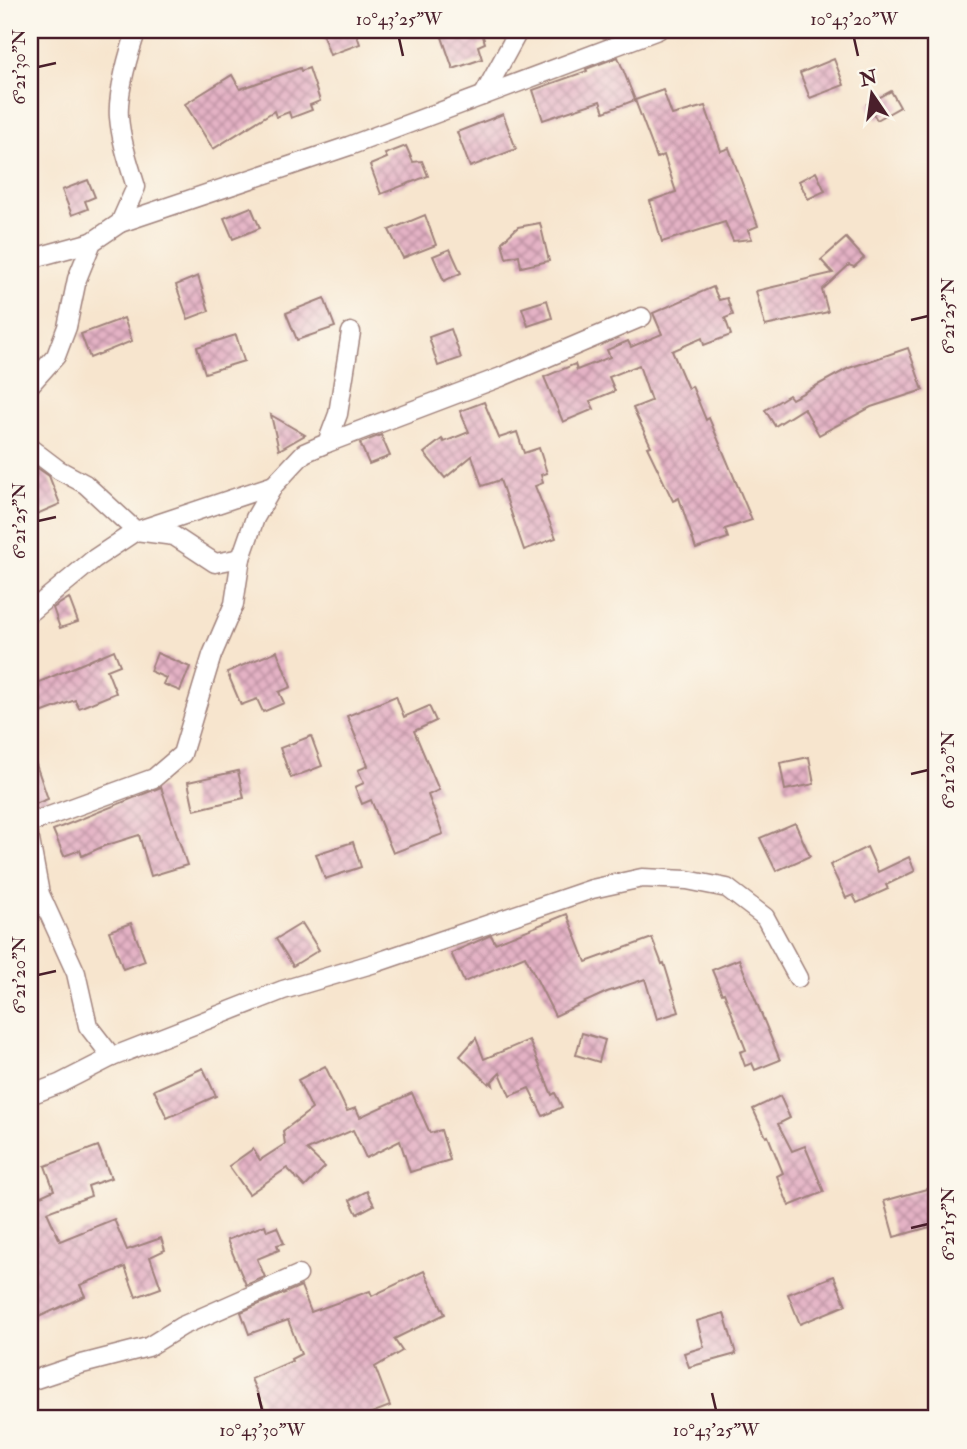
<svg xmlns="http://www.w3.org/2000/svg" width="967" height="1449" viewBox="0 0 967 1449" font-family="'IM FELL Double Pica',serif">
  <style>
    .building { fill: url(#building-cross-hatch) }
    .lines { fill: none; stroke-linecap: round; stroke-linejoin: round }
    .street-casing { stroke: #a0827c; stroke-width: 21 }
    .street { stroke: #fff; stroke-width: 18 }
    .ticks { fill: none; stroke: #4a1f2b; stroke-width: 2.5 }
    .neatline { fill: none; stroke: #4a1f2b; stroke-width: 2.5 }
    .ticks-label { font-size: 18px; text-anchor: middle; fill: #4a1f2b }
  </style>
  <defs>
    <pattern id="building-cross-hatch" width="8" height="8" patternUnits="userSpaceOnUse" patternTransform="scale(1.75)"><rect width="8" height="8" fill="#e4b2c5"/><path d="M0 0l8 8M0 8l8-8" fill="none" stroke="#bb90a0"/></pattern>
  </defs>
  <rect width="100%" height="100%" fill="#fbf7ec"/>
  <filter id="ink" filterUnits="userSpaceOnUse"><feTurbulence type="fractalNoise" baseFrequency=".0143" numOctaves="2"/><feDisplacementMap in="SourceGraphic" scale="14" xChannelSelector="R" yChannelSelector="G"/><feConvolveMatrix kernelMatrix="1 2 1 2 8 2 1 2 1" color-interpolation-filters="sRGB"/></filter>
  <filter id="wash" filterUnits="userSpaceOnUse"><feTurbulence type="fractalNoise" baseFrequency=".00686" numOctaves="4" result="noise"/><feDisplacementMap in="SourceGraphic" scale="28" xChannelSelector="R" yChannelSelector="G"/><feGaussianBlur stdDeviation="1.57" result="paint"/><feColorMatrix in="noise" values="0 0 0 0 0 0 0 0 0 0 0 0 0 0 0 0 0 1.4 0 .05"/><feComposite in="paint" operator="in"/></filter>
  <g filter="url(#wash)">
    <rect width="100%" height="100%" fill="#f7e5ce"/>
    <g id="blocks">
      <g class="building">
        <polygon points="321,30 355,30 360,44 330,55"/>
        <polygon points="449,30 481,30 485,43 478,46 482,59 453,69 442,37 450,34"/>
        <polygon points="618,57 635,100 604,112 600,101 543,120 533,90 587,71 586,69"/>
        <polygon points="834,59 844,85 810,98 800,73"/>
        <polygon points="300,68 301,71 309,68 320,101 310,105 312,110 291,118 289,112 276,117 274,111 213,149 185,104 232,75 240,89"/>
        <polygon points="663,90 672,115 705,106 721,151 729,148 758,226 748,230 752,239 733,241 725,222 662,242 650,201 676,192 664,155 657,158 635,100"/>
        <polygon points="891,91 900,107 877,120 867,104"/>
        <polygon points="503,114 516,149 470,167 457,132"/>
        <polygon points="406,146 413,162 422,161 428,176 381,194 370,165 387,158 385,154"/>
        <polygon points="816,172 825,191 808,199 799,181"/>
        <polygon points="88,180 95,197 85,201 88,209 72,215 62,190"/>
        <polygon points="251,207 260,228 233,239 224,218"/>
        <polygon points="425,215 436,245 403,258 389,230"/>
        <polygon points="540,223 549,261 521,267 519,255 506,258 502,242 518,227"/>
        <polygon points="846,238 864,258 854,267 849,265 822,290 828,312 765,326 756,291 833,273 821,260"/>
        <polygon points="450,249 461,273 444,281 433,256"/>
        <polygon points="198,276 209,311 188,319 176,285"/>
        <polygon points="713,287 719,300 727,298 733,315 725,318 731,335 704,345 702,338 672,351 688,389 692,386 706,420 709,418 752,520 725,529 728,538 696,549 679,498 673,501 647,447 651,446 633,408 651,401 639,365 609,377 615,391 590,401 594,409 563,422 544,377 575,364 577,370 610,357 607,350 628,341 631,347 662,334 653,313"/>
        <polygon points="324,298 335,327 297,340 286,313"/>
        <polygon points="547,300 552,318 528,326 522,308"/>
        <polygon points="124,318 132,341 90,358 81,334"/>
        <polygon points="451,329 461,358 438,366 429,337"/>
        <polygon points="236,335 244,361 205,373 197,347"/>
        <polygon points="908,348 923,390 871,407 819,435 804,408 775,426 765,410 789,395 792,399 849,368"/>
        <polygon points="484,402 499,438 517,432 524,453 539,448 547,473 541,475 543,483 535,486 556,538 524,550 500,480 482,486 472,456 445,478 424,453 442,439 444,442 469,432 460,411"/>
        <polygon points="271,415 305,435 279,450"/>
        <polygon points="381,435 390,456 369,464 360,443"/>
        <polygon points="36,467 49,476 60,504 30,517 30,469"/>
        <polygon points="69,598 78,622 60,628 53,608"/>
        <polygon points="114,650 120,665 107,670 116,693 79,708 75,700 30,717 30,686"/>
        <polygon points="277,651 291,687 279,692 284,703 263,712 257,699 241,705 227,672"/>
        <polygon points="157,653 190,667 180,691 163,684 166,678 150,671"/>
        <polygon points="396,696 404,717 429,706 436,721 414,731 439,790 428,795 443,834 393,853 371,800 362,804 355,787 364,783 358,770 368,766 347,716"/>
        <polygon points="311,736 322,766 291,778 280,748"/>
        <polygon points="30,753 32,753 48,799 30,806"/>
        <polygon points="809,757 814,784 785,790 780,763"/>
        <polygon points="238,771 244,798 194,810 188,782"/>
        <polygon points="161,787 187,865 151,876 139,835 104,846 82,856 80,850 64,856 53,830"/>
        <polygon points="795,823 810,856 776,871 760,838"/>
        <polygon points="353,842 361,867 325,879 316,854"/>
        <polygon points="867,847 878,872 909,857 915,871 886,885 888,889 857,903 853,895 846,898 830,865"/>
        <polygon points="567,914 586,962 652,938 662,964 664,963 679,1012 657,1019 645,979 607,992 555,1016 525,956 464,982 451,953 491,935 495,943"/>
        <polygon points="131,923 145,961 123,969 109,931"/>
        <polygon points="302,923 319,950 293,966 276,939"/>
        <polygon points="739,959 780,1060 755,1070 752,1063 745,1066 740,1052 746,1050 724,993 722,994 712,970"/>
        <polygon points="582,1033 605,1040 599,1062 576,1055"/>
        <polygon points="476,1038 484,1059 529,1040 552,1095 555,1093 562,1107 543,1116 529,1088 510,1096 500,1073 492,1081 493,1085 490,1082 489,1084 460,1056"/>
        <polygon points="325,1066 347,1111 356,1108 360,1117 412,1093 430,1133 441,1130 450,1160 410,1172 400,1141 366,1158 353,1130 307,1150 325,1167 305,1187 287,1168 249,1194 229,1166 253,1149 260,1160 285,1144 283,1131 312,1109 298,1080"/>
        <polygon points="203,1068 216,1096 167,1118 154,1090"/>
        <polygon points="780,1096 790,1118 778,1124 792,1151 805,1146 824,1192 789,1206 777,1176 783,1173 768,1136 766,1137 753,1109"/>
        <polygon points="98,1146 111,1178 88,1186 91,1196 47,1212 60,1241 114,1219 127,1250 161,1238 165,1250 150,1257 161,1288 136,1297 125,1267 80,1285 85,1296 30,1321 30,1201 54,1190 45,1166"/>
        <polygon points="937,1186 937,1225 894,1237 884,1201"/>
        <polygon points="367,1191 374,1205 357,1214 350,1200"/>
        <polygon points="265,1225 267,1231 277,1227 284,1243 277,1245 279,1250 257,1259 265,1277 246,1285 227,1240"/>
        <polygon points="424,1271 445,1314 394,1339 402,1351 375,1367 390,1406 356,1419 269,1419 251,1379 292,1361 291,1359 301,1354 288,1320 249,1334 241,1312 301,1286 311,1312 370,1291 372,1296"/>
        <polygon points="834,1276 846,1305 800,1324 788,1294"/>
        <polygon points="724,1313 736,1354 689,1367 684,1353 704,1347 697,1321"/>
      </g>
    </g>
  </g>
  <g filter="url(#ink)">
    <use href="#blocks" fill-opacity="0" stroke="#a0827c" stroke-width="2"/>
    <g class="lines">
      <defs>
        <g id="street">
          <polyline points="483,96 519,30"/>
          <polyline points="120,223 349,146 658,30"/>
          <polyline points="30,259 92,242"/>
          <path d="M30 385 56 356 67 327 77 279 92 242 120 223 136 187C129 164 121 141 119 117 117 94 129 51 137 30"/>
          <polyline points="327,443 501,377 642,317"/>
          <polyline points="30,448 59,470 85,484 136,531 174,536 215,563 241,558"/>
          <polyline points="30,612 94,559 136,531 274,485"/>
          <polyline points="30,823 154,778 182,754 212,655 234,604 241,558 255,518 274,485 304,453 327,443 338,414 351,332"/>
          <polyline points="30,840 40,894 76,973 88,1026 112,1057 59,1084 30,1095"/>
          <polyline points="112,1057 283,990 375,963 592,889 642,878 687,880 727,888 765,917 798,978"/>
          <polyline points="30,1381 78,1365 148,1347 182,1326 298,1275"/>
        </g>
      </defs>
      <use href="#street" class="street-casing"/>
      <use href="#street" class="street"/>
    </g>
  </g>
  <path class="ticks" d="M399 38 403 56M854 38 858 56M38 67 56 63M911 320 928 316M38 521 56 517M911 774 928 770M38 975 56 971M911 1228 928 1224M258 1393 262 1410M712 1393 716 1410"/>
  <rect width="967" height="1449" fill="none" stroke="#fbf7ec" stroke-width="77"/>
  <g transform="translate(872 94) rotate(347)" stroke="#fbf7ec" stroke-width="5" paint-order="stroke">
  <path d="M0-5L12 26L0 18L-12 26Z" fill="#4a1f2b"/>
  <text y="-10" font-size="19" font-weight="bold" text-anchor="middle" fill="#4a1f2b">N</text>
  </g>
  <rect x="38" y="38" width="890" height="1372" class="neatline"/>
  <g class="ticks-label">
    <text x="399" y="25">10°43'25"W</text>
    <text x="854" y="25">10°43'20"W</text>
    <text transform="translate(19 67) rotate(-90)" y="6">6°21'30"N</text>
    <text transform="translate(948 316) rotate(-90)" y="6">6°21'25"N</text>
    <text transform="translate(19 521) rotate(-90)" y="6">6°21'25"N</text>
    <text transform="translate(948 770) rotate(-90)" y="6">6°21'20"N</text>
    <text transform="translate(19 975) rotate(-90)" y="6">6°21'20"N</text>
    <text transform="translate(948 1224) rotate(-90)" y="6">6°21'15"N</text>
    <text x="262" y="1436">10°43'30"W</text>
    <text x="716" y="1436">10°43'25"W</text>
  </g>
</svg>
